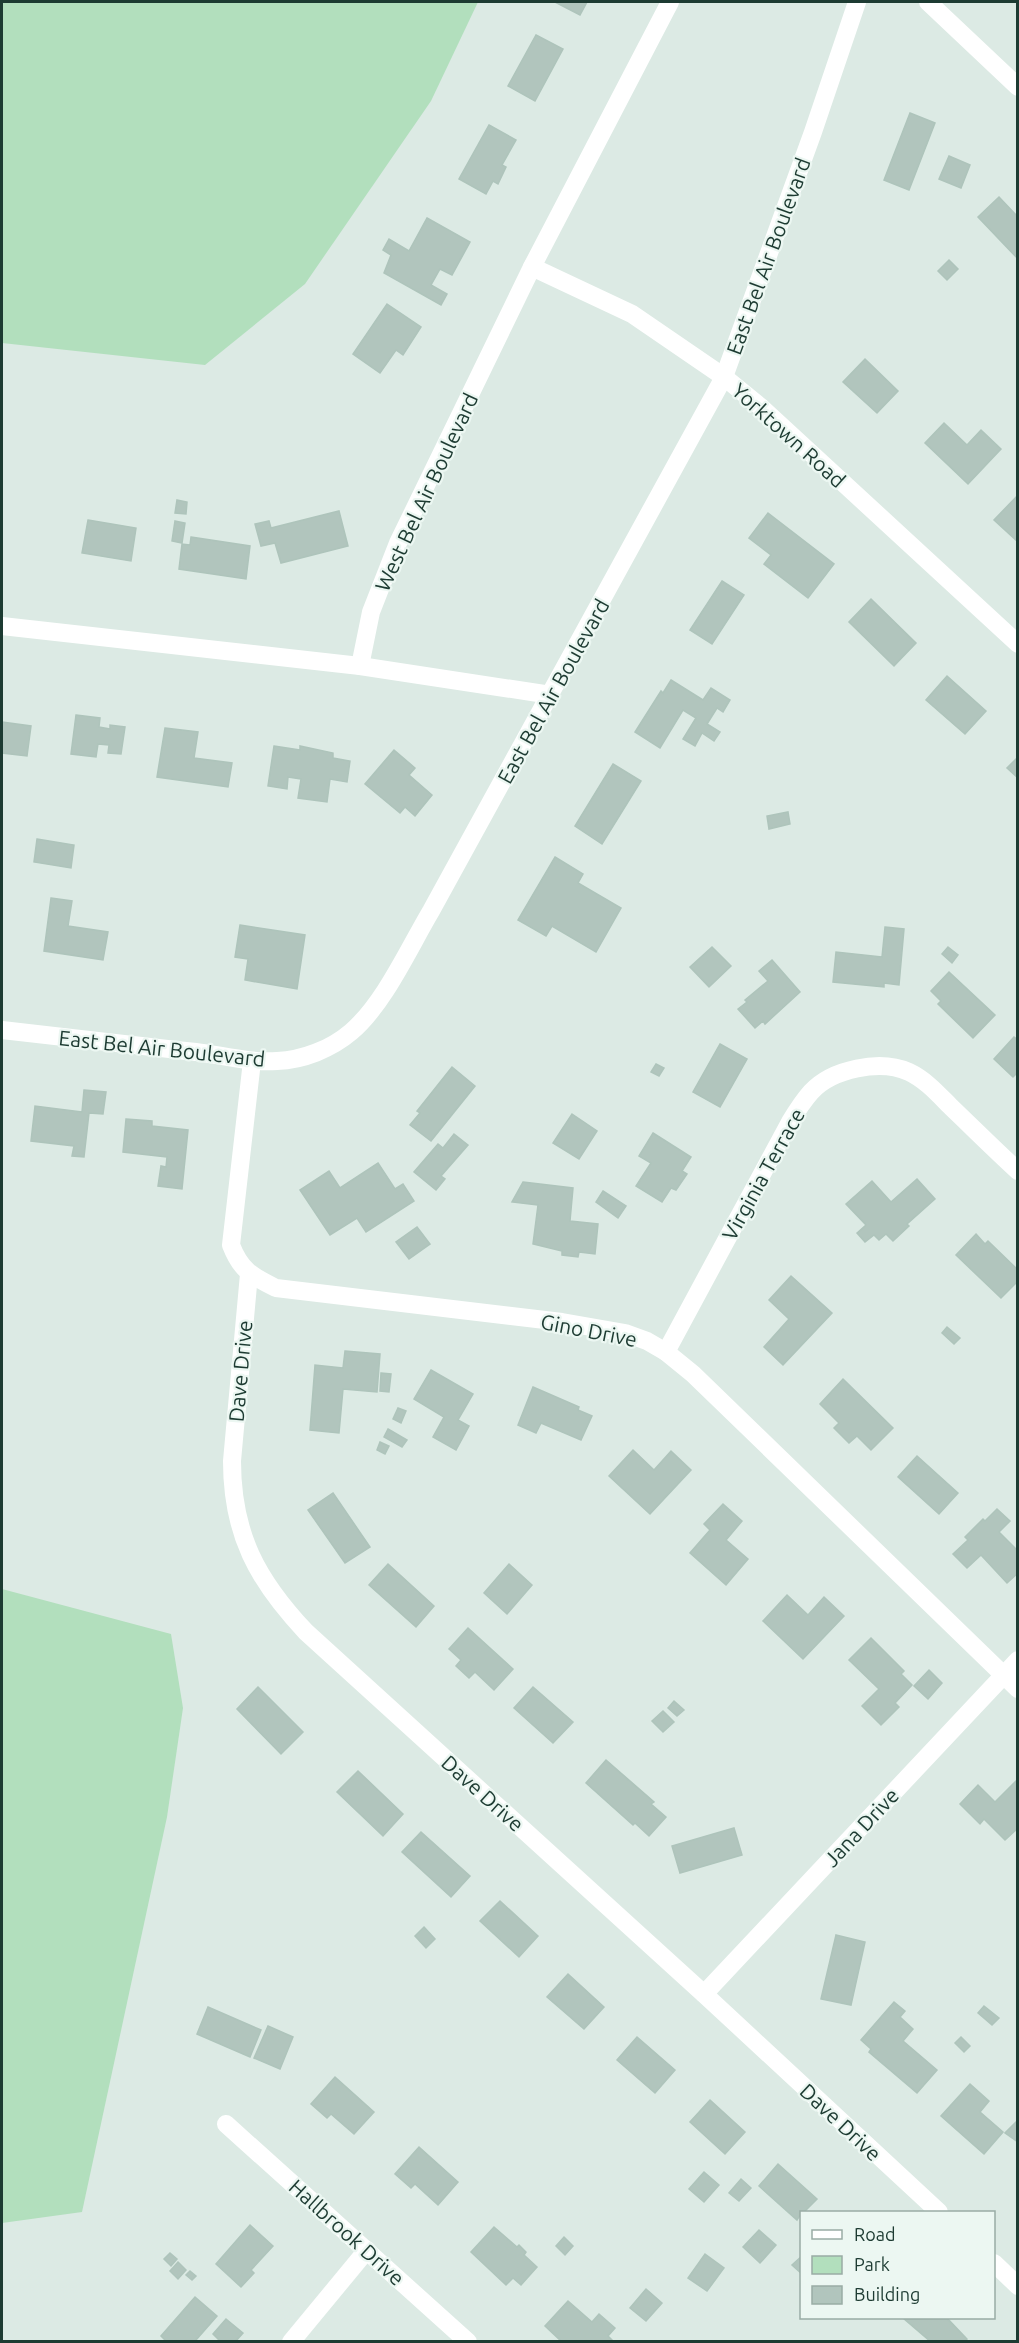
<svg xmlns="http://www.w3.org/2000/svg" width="1019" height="2343" viewBox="0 0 1019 2343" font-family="Ubuntu,sans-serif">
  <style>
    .green { fill: #b2dfbd }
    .building { fill: #b1c5bd; stroke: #aec4bb; stroke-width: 1.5 }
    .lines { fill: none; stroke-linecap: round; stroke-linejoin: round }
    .minor { stroke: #fff; stroke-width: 18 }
    .labels { text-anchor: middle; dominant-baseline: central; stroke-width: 4.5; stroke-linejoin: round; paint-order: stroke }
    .street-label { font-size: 21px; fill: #1d3b32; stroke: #ecf7f2 }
  </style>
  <rect width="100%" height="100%" fill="#dceae4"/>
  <g class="green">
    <polygon points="2,2 478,2 431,101 305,284 205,365 2,343"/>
    <polygon points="2,1589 171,1634 183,1708 167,1817 82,2212 2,2223"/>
  </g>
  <g class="building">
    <polygon points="555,2 587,2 580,15"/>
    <polygon points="536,35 563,49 535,101 508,86"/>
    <polygon points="910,113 935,123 909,190 884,180"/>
    <polygon points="489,125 516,140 502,165 506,167 498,184 493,181 486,194 459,179"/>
    <polygon points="949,156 970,165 961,188 939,179"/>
    <polygon points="999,197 1018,217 1018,259 978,217"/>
    <polygon points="427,218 470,242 452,275 440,269 431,285 447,294 441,305 384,273 391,255 383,250 389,239 409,251"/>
    <polygon points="949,260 958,269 947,280 938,271"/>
    <polygon points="387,304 421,327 403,355 396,350 380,373 353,354"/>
    <polygon points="865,359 898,391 877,413 843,382"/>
    <polygon points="944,423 967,445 981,430 1001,449 968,484 925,443"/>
    <polygon points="1018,495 1018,542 994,520"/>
    <polygon points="177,500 187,502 186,514 175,513"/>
    <polygon points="339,511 348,546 281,563 275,543 261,546 255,524 269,521 271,528"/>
    <polygon points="768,513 834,564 808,598 764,564 771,555 749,538"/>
    <polygon points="88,520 136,528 131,561 82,553"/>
    <polygon points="175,521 185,523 182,543 172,541"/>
    <polygon points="191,537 250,546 246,579 179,569 182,544 190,545"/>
    <polygon points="722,581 744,595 712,644 690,630"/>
    <polygon points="871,599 916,643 894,666 849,622"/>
    <polygon points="947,676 986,711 965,734 926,700"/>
    <polygon points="671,680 703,700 711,688 730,700 723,712 717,708 707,724 720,732 714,741 702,733 695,746 683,739 696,718 683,710 660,748 635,732 661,691 663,693"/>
    <polygon points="76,715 100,718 99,727 110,729 110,725 125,727 121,754 108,753 109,745 98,744 96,757 71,754"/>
    <polygon points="2,722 31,726 27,756 2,753"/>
    <polygon points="165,728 198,732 194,758 232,763 228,787 157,777"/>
    <polygon points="274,746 300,750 300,746 333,753 333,758 350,761 347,782 330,779 327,802 298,798 301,779 288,777 287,789 268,786"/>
    <polygon points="394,750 415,768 409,775 432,795 415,816 405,807 400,813 365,784"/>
    <polygon points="1018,757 1018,778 1007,768"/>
    <polygon points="613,764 641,781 602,844 575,826"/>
    <polygon points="788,812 790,824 769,829 767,816"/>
    <polygon points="37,839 74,845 71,868 34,862"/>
    <polygon points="555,857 583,874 578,883 621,908 596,952 552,926 546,936 518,920"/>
    <polygon points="51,898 72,901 68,926 108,932 103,960 44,951"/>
    <polygon points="240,925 305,935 297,989 245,980 248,959 235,957"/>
    <polygon points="885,927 904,929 899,985 884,983 884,987 833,982 836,952 882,957"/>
    <polygon points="712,947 731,966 709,987 690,967"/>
    <polygon points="948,947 958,955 952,963 942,954"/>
    <polygon points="772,960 800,992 765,1024 763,1021 755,1028 738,1009 747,1002 745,1000 768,981 759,971"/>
    <polygon points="949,972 995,1015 973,1038 938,1004 941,1001 931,991"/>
    <polygon points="1014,1037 1018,1040 1018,1072 1013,1077 994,1059"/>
    <polygon points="720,1044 747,1059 720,1107 693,1092"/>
    <polygon points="656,1064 664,1068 659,1076 651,1072"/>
    <polygon points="452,1067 475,1086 431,1141 410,1125 420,1113 417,1111"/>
    <polygon points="84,1090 106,1092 103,1114 89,1113 84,1157 72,1156 74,1146 31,1141 35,1106 82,1112"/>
    <polygon points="572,1114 597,1131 579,1159 553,1143"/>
    <polygon points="126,1119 152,1121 152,1126 188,1130 182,1189 158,1186 161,1166 166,1167 167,1157 123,1152"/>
    <polygon points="653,1133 691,1157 682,1171 687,1174 676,1190 671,1188 662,1202 636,1186 651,1163 639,1156"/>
    <polygon points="454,1134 468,1145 441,1176 445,1179 436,1190 414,1172 438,1144 443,1148"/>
    <polygon points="378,1163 395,1189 403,1184 414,1201 366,1232 357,1218 330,1235 300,1190 329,1171 340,1188"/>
    <polygon points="917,1179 935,1199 907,1224 909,1226 893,1241 886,1234 879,1240 874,1235 865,1242 857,1233 866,1225 846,1204 872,1181 891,1202"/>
    <polygon points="523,1182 573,1188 570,1221 598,1224 595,1254 579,1252 578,1257 562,1255 562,1251 533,1244 538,1205 512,1202"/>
    <polygon points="603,1191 626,1206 618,1218 596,1202"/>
    <polygon points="417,1227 430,1244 409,1259 396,1242"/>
    <polygon points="976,1234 985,1244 988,1241 1018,1270 1018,1281 1001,1298 956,1255"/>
    <polygon points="791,1276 832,1313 783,1365 764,1347 789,1319 769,1300"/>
    <polygon points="947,1327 960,1338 954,1344 942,1333"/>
    <polygon points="345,1351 380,1354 377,1392 343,1389 339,1433 310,1430 315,1365 343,1368"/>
    <polygon points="431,1370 473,1394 458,1420 469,1426 456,1450 433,1437 444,1417 414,1399"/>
    <polygon points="381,1373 391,1374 389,1392 380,1391"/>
    <polygon points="843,1379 893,1428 871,1450 857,1436 849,1443 834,1428 839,1423 820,1404"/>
    <polygon points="533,1387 579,1407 578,1410 592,1416 581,1440 541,1423 536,1433 518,1425"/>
    <polygon points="398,1408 406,1411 401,1423 393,1419"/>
    <polygon points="388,1429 407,1440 402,1447 384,1437"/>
    <polygon points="380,1442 389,1446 385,1454 377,1450"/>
    <polygon points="633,1450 654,1470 671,1451 691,1470 650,1514 609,1476"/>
    <polygon points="917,1456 958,1493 939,1514 898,1477"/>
    <polygon points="333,1493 370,1547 345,1563 308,1510"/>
    <polygon points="723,1504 742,1521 726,1540 748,1559 726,1585 690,1553 710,1530 704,1524"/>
    <polygon points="997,1509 1010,1521 999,1532 1018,1551 1018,1573 1007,1583 981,1555 967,1568 953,1554 968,1540 965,1537 983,1519 985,1521"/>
    <polygon points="388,1564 434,1606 416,1627 369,1585"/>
    <polygon points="509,1564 532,1585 507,1614 484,1593"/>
    <polygon points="787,1595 808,1615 824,1597 844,1616 803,1659 763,1621"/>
    <polygon points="468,1628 513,1669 494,1690 475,1672 469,1678 456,1666 461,1660 449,1649"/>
    <polygon points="871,1638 904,1671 901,1674 912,1685 895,1703 899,1707 881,1725 862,1706 879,1689 849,1660"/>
    <polygon points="929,1670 942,1683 928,1699 914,1686"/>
    <polygon points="258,1687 303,1732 281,1754 237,1709"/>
    <polygon points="533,1687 573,1722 553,1743 514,1708"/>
    <polygon points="674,1701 684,1710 677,1716 668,1708"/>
    <polygon points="663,1711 674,1722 663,1732 652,1721"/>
    <polygon points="606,1760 654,1802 651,1804 666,1817 649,1836 635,1823 633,1825 586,1783"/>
    <polygon points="358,1771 403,1814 383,1836 337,1792"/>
    <polygon points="1016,1781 1018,1828 1005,1840 984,1819 980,1824 960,1804 978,1785 995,1802"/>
    <polygon points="734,1828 742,1855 680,1873 672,1846"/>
    <polygon points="421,1832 470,1876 451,1897 402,1852"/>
    <polygon points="500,1901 538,1936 519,1957 480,1921"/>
    <polygon points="424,1927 435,1939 426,1948 415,1936"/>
    <polygon points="836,1935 865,1942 851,2005 821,1999"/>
    <polygon points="568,1974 604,2007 584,2029 547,1997"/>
    <polygon points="894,2002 905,2011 900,2017 913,2029 903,2041 937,2070 917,2093 869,2052 871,2049 861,2040"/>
    <polygon points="984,2006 999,2018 992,2025 978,2013"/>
    <polygon points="208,2007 261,2030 250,2057 197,2034"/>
    <polygon points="268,2026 293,2037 280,2069 254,2058"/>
    <polygon points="637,2037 675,2070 655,2093 617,2060"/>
    <polygon points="961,2037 970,2046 964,2052 955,2043"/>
    <polygon points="335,2077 374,2112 354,2134 331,2114 327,2118 311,2104"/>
    <polygon points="970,2084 989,2101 980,2112 1003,2132 984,2154 941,2116"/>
    <polygon points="710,2100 745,2132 725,2154 690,2122"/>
    <polygon points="1018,2120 1018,2142 1005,2133"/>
    <polygon points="419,2147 458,2182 438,2205 415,2184 411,2188 395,2174"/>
    <polygon points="778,2164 817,2199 804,2212 802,2212 797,2220 759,2186"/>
    <polygon points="704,2172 719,2185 704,2202 689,2189"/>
    <polygon points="741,2179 751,2188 739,2201 729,2193"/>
    <polygon points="250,2225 273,2246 251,2270 254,2273 241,2287 216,2264"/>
    <polygon points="494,2227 517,2247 519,2245 526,2252 524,2255 537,2267 521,2285 513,2278 506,2285 471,2252"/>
    <polygon points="759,2230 776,2245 760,2263 743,2247"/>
    <polygon points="564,2237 573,2246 565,2255 556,2246"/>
    <polygon points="170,2253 177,2259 171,2266 164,2259"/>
    <polygon points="705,2254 724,2268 707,2291 688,2278"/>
    <polygon points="802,2256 802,2274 792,2265"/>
    <polygon points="178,2262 186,2270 178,2279 170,2271"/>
    <polygon points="190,2271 196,2276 192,2280 186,2275"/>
    <polygon points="646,2289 662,2303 646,2321 630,2308"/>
    <polygon points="195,2297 217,2316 196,2340 198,2342 167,2342 161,2336"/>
    <polygon points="568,2301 592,2322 599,2314 615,2328 608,2336 612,2340 610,2342 562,2342 545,2326"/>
    <polygon points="903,2318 947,2318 967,2339 965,2342 931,2342"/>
    <polygon points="226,2319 243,2333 235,2342 221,2342 213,2334"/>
  </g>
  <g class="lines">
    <g class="minor">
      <polyline points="928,2 1018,87"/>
      <polyline points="532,267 632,314 724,377 762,408 1018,644"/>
      <polyline points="2,626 360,666 551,695"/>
      <polyline points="360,666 371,612 398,543 532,267 670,2"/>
      <path d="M2 1030C66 1037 131 1045 196 1052 222 1055 249 1063 277 1061 303 1060 331 1049 351 1032 384 1004 409 948 431 911L724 377 813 132 857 2"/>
      <path d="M252 1061 231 1245C241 1271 252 1276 276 1288L562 1322 625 1333 647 1341 666 1352 693 1374 1018 1689"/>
      <path d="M249 1274 232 1461C232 1534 257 1580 306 1632L704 1994 939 2212"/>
      <path d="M666 1352 790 1122C796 1112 803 1101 811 1092 832 1069 880 1059 909 1072 926 1080 939 1095 951 1107 973 1128 995 1150 1018 1171"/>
      <polyline points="704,1994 1018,1660"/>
      <polyline points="226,2124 468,2342"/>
      <polyline points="994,2263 1018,2286"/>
      <polyline points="291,2342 367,2250"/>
    </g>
  </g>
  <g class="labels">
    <g class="street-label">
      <text transform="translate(768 256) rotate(-70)">East Bel Air Boulevard</text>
      <text transform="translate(789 435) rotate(42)">Yorktown Road</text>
      <text transform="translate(426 492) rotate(-65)">West Bel Air Boulevard</text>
      <text transform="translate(553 691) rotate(-61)">East Bel Air Boulevard</text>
      <text transform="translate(162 1048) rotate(6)">East Bel Air Boulevard</text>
      <text transform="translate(763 1174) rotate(-61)">Virginia Terrace</text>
      <text transform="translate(589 1330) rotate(11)">Gino Drive</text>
      <text transform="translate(240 1371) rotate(-85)">Dave Drive</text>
      <text transform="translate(483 1793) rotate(42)">Dave Drive</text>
      <text transform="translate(861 1827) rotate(-47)">Jana Drive</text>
      <text transform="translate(841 2122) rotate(43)">Dave Drive</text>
      <text transform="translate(347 2232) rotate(42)">Hallbrook Drive</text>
    </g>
  </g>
  <rect width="1019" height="2343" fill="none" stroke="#1d3b32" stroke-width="6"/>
  <rect x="800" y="2211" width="195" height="108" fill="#ecf7f2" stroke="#99aca5" stroke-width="1.5"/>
  <rect x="812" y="2230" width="30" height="9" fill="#ffffff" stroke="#99aca5" stroke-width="1.5"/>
  <text x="854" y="2241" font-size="18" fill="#1d3b32">Road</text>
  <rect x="812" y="2256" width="30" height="18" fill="#b2dfbd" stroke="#99aca5" stroke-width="1.5"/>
  <text x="854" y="2271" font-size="18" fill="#1d3b32">Park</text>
  <rect x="812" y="2286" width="30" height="18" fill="#b1c5bd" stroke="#99aca5" stroke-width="1.5"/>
  <text x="854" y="2301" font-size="18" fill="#1d3b32">Building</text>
</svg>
